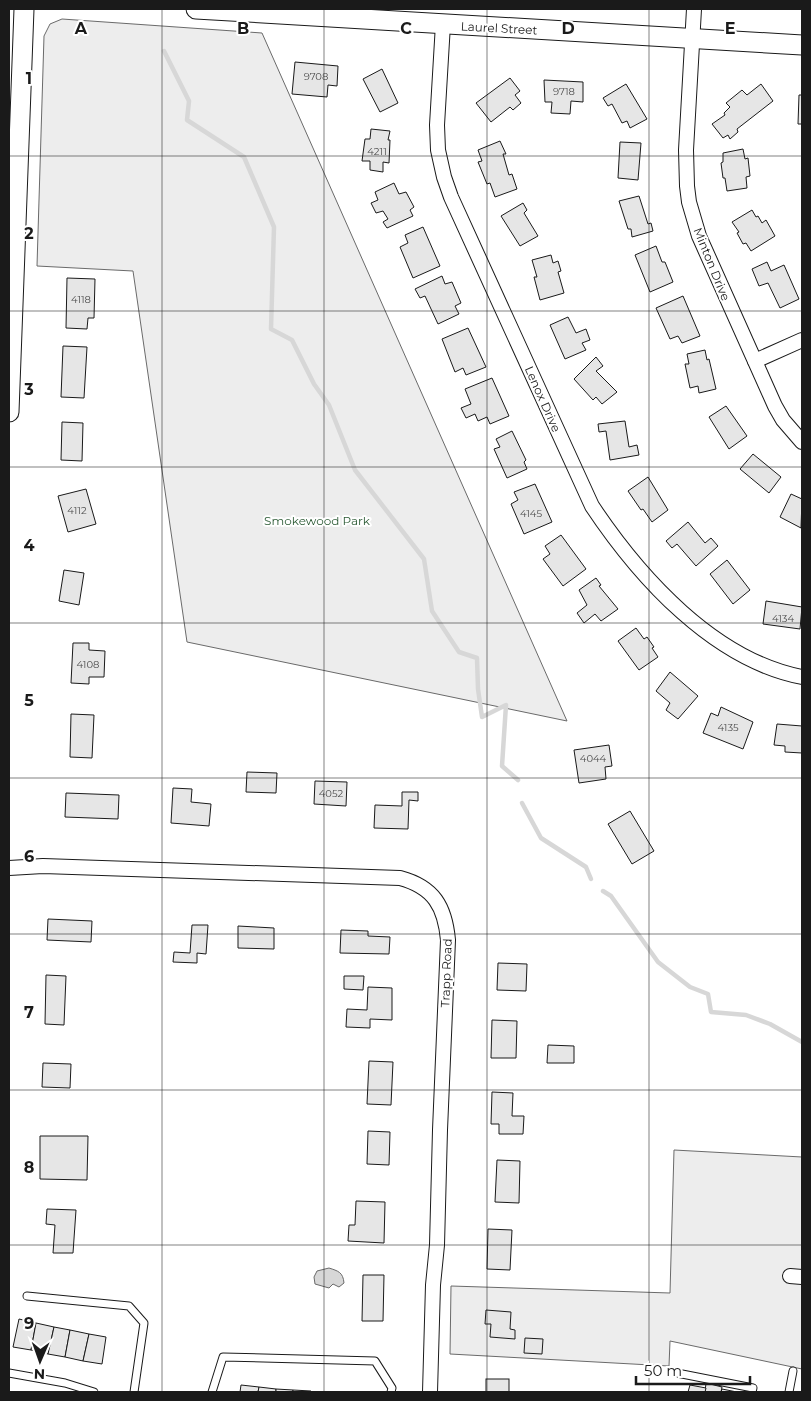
<svg xmlns="http://www.w3.org/2000/svg" width="811" height="1401" viewBox="0 0 811 1401" font-family="Montserrat,sans-serif">
  <style>
    .green { fill: #ededed; stroke: #6a6a6a }
    .water { fill: #d7d7d7; stroke: #6a6a6a }
    .lines { fill: none; stroke-linecap: round; stroke-linejoin: round }
    .stream { stroke: #d7d7d7; stroke-width: 4.5 }
    .building { fill: #e6e6e6; stroke: #1a1a1a }
    .lane-casing { stroke: #1a1a1a; stroke-width: 9 }
    .street-casing { stroke: #1a1a1a; stroke-width: 16 }
    .secondary-casing { stroke: #1a1a1a; stroke-width: 21 }
    .lane { stroke: #fff; stroke-width: 7 }
    .street { stroke: #fff; stroke-width: 14 }
    .secondary { stroke: #fff; stroke-width: 19 }
    .grid { fill: none; stroke: #1a1a1a; stroke-width: 1; stroke-opacity: 0.55 }
    .labels { text-anchor: middle; dominant-baseline: central; stroke-width: 4; stroke-linejoin: round; paint-order: stroke }
    .number-label { font-size: 10px; fill: #4d4d4d }
    .street-label { font-size: 12px; fill: #1a1a1a; stroke: #fff }
    .park-label { font-size: 12px; fill: #2b5a34; stroke: #fff }
    .grid-label { font-size: 16px; text-anchor: middle; font-weight: bold; fill: #1a1a1a; stroke: #fff; stroke-width: 4; stroke-linejoin: round; paint-order: stroke }
  </style>
  <rect width="100%" height="100%" fill="#fff"/>
  <g class="green">
    <polygon points="62,19 262,33 567,721 187,642 133,271 37,266 44,36 50,24"/>
    <polygon points="674,1150 802,1157 802,1369 670,1341 669,1366 450,1354 451,1286 670,1293"/>
  </g>
  <path class="water" d="M329 1268C338 1271 343 1272 344 1283L339 1287 333 1284 329 1288 315 1284 314 1277 317 1271Z"/>
  <g class="lines">
    <g class="stream">
      <polyline points="164,51 189,101 187,120 244,157 274,227 271,329 292,340 314,384 329,405 355,470 424,559 432,611 459,652 477,658 478,689 482,717 506,705 502,766 518,780"/>
      <polyline points="522,803 541,838 586,867 591,879"/>
      <polyline points="603,891 611,896 658,962 690,987 708,994 711,1012 746,1015 770,1024 802,1042"/>
    </g>
  </g>
  <g class="building">
    <polygon points="295,62 338,66 337,86 328,85 327,97 292,94"/>
    <polygon points="382,69 398,103 380,112 363,79"/>
    <polygon points="510,78 520,91 515,95 521,103 513,110 510,107 491,122 476,103"/>
    <polygon points="544,80 583,82 583,102 571,101 570,114 551,113 552,102 545,102"/>
    <polygon points="626,84 647,119 630,128 627,121 622,123 612,104 608,106 603,98"/>
    <polygon points="761,84 773,101 737,129 738,132 730,139 728,135 723,138 712,124 725,115 724,113 730,107 726,103 742,90 747,95"/>
    <polygon points="799,95 802,95 802,124 798,124"/>
    <polygon points="371,129 390,131 388,140 390,140 389,163 383,162 383,172 370,170 370,161 362,161 365,139 370,139"/>
    <polygon points="500,141 506,154 503,154 509,175 512,174 517,189 495,197 490,183 487,184 478,162 482,161 478,150"/>
    <polygon points="620,142 641,143 638,180 618,178"/>
    <polygon points="743,149 745,159 748,158 750,176 746,177 747,188 727,191 725,178 723,178 721,163 723,162 723,153"/>
    <polygon points="394,183 399,194 406,192 414,207 410,210 413,216 387,228 383,222 388,219 383,211 376,213 371,203 378,200 375,192"/>
    <polygon points="639,196 648,224 651,223 653,231 632,237 631,229 628,229 619,201"/>
    <polygon points="523,203 527,210 524,213 538,236 520,246 501,216"/>
    <polygon points="752,210 756,217 758,216 762,223 766,220 775,236 751,251 746,243 743,244 737,233 739,232 732,222"/>
    <polygon points="423,227 440,266 413,278 400,247 408,243 405,235"/>
    <polygon points="656,246 662,262 665,262 673,282 650,292 635,255"/>
    <polygon points="551,255 553,263 558,261 561,271 558,272 564,293 540,300 534,277 537,277 532,260"/>
    <polygon points="767,262 771,271 784,265 799,299 780,308 768,283 759,286 752,269"/>
    <polygon points="442,276 445,284 452,282 461,303 455,306 459,314 438,324 425,296 420,298 415,289"/>
    <polygon points="67,278 95,279 94,318 88,318 87,329 66,328"/>
    <polygon points="683,296 700,336 682,343 678,336 670,339 656,308"/>
    <polygon points="568,317 576,333 586,329 590,340 582,343 586,350 565,359 550,325"/>
    <polygon points="468,328 486,367 466,375 463,368 455,372 442,339"/>
    <polygon points="63,346 87,347 84,398 61,397"/>
    <polygon points="705,350 707,360 709,359 716,389 699,393 698,386 690,388 685,364 689,364 687,354"/>
    <polygon points="596,357 603,366 596,371 617,392 602,404 596,397 593,400 574,379"/>
    <polygon points="492,378 509,416 490,424 487,417 478,421 475,414 466,418 461,408 471,404 465,389"/>
    <polygon points="726,406 747,436 729,449 709,417"/>
    <polygon points="625,421 629,447 637,445 639,455 610,460 606,431 599,432 598,424"/>
    <polygon points="62,422 83,423 82,461 61,460"/>
    <polygon points="512,431 526,460 524,462 527,469 507,478 494,449 500,447 496,439"/>
    <polygon points="753,454 781,477 769,493 740,469"/>
    <polygon points="648,477 668,510 652,522 643,509 641,510 628,491"/>
    <polygon points="535,484 552,522 524,534 511,504 518,500 514,492"/>
    <polygon points="86,489 96,524 68,532 58,496"/>
    <polygon points="791,494 802,499 801,528 780,517"/>
    <polygon points="688,522 705,543 711,538 718,546 696,566 677,544 672,548 666,541"/>
    <polygon points="561,535 586,569 563,586 543,559 550,554 545,546"/>
    <polygon points="727,560 750,590 733,604 710,574"/>
    <polygon points="64,570 84,573 79,605 59,601"/>
    <polygon points="596,578 601,585 599,586 618,609 601,621 595,614 584,623 577,613 587,605 579,590"/>
    <polygon points="766,601 802,607 800,629 763,624"/>
    <polygon points="636,628 644,639 647,637 654,647 652,648 658,657 639,670 618,641"/>
    <polygon points="73,643 89,643 89,650 105,651 104,677 89,677 89,684 71,683"/>
    <polygon points="670,672 698,696 678,719 666,710 670,703 656,691"/>
    <polygon points="721,707 753,722 743,749 703,733 711,713 718,716"/>
    <polygon points="71,714 94,715 92,758 70,757"/>
    <polygon points="777,724 802,726 802,753 785,752 785,746 774,745"/>
    <polygon points="609,745 612,766 605,767 606,779 579,783 574,750"/>
    <polygon points="247,772 277,773 276,793 246,792"/>
    <polygon points="315,781 347,782 346,806 314,804"/>
    <polygon points="173,788 192,789 191,802 211,804 209,826 171,823"/>
    <polygon points="402,792 418,792 418,801 409,800 408,829 374,828 375,805 402,806"/>
    <polygon points="66,793 119,795 118,819 65,817"/>
    <polygon points="630,811 654,851 632,864 608,824"/>
    <polygon points="48,919 92,921 91,942 47,940"/>
    <polygon points="192,925 208,925 206,954 197,953 197,963 173,962 174,952 190,953"/>
    <polygon points="238,926 274,928 274,949 238,948"/>
    <polygon points="341,930 368,931 368,936 390,937 389,954 340,953"/>
    <polygon points="498,963 527,964 526,991 497,990"/>
    <polygon points="46,975 66,976 64,1025 45,1024"/>
    <polygon points="344,976 364,976 363,990 344,989"/>
    <polygon points="368,987 392,988 392,1020 370,1019 370,1028 346,1027 347,1009 367,1010"/>
    <polygon points="492,1020 517,1021 516,1058 491,1058"/>
    <polygon points="548,1045 574,1046 574,1063 547,1063"/>
    <polygon points="369,1061 393,1062 391,1105 367,1104"/>
    <polygon points="43,1063 71,1064 70,1088 42,1087"/>
    <polygon points="492,1092 513,1093 512,1116 524,1116 523,1134 499,1134 499,1124 491,1124"/>
    <polygon points="368,1131 390,1132 389,1165 367,1164"/>
    <polygon points="40,1136 88,1136 87,1180 40,1179"/>
    <polygon points="497,1160 520,1161 519,1203 495,1202"/>
    <polygon points="356,1201 385,1202 384,1243 348,1241 349,1225 355,1225"/>
    <polygon points="47,1209 76,1210 73,1253 53,1253 55,1225 46,1224"/>
    <polygon points="488,1229 512,1230 510,1270 487,1269"/>
    <polygon points="363,1275 384,1275 383,1321 362,1321"/>
    <polygon points="486,1310 511,1312 510,1329 515,1330 515,1339 490,1337 491,1324 485,1324"/>
    <polygon points="19,1319 36,1323 31,1350 13,1347"/>
    <polygon points="36,1323 54,1327 48,1354 31,1350"/>
    <polygon points="54,1327 70,1330 65,1357 48,1354"/>
    <polygon points="70,1330 89,1334 83,1361 65,1357"/>
    <polygon points="89,1334 106,1337 102,1364 83,1361"/>
    <polygon points="525,1338 543,1339 542,1354 524,1353"/>
    <rect x="486" y="1379" width="23" height="13"/>
    <polygon points="706,1383 722,1387 721,1392 705,1392"/>
    <polygon points="241,1385 259,1387 258,1392 240,1392"/>
    <polygon points="690,1385 706,1388 705,1392 688,1392"/>
    <polygon points="259,1387 276,1389 276,1392 258,1392"/>
    <polygon points="276,1389 293,1390 293,1392 276,1392"/>
    <polygon points="722,1389 737,1392 721,1392"/>
    <polygon points="293,1390 311,1391 311,1392 293,1392"/>
  </g>
  <g class="lines">
    <defs>
      <g id="lane">
        <polyline points="27,1296 129,1306 144,1323 134,1392"/>
        <polyline points="9,1373 65,1383 94,1392"/>
        <polyline points="677,1373 753,1388 752,1392"/>
        <polyline points="212,1392 223,1357 375,1361 392,1388 391,1392"/>
        <polyline points="789,1392 793,1371"/>
      </g>
      <g id="street">
        <polyline points="694,9 686,150 687,186 689,202 699,236 775,406 783,420 802,442"/>
        <path d="M443 24 437 125 438 150 444 177 451 197 592 506C640 578 714 660 802 677"/>
        <polyline points="755,361 802,340"/>
        <path d="M9 868 43 866 400 878C434 887 445 907 448 940L440 1130 437 1245 433 1285 430 1392"/>
        <polyline points="790,1276 802,1277"/>
      </g>
      <g id="secondary">
        <polyline points="196,9 802,45"/>
        <polyline points="9,412 24,9"/>
      </g>
    </defs>
    <use href="#lane" class="lane-casing"/>
    <use href="#street" class="street-casing"/>
    <use href="#secondary" class="secondary-casing"/>
    <use href="#lane" class="lane"/>
    <use href="#street" class="street"/>
    <use href="#secondary" class="secondary"/>
  </g>
  <path class="grid" d="M162 9V1392M324 9V1392M487 9V1392M649 9V1392M9 156H802M9 311H802M9 467H802M9 623H802M9 778H802M9 934H802M9 1090H802M9 1245H802"/>
  <g class="labels">
    <g class="number-label">
      <text x="316" y="76">9708</text>
      <text x="564" y="91">9718</text>
      <text x="377" y="151">4211</text>
      <text x="81" y="299">4118</text>
      <text x="77" y="510">4112</text>
      <text x="531" y="513">4145</text>
      <text x="783" y="618">4134</text>
      <text x="88" y="664">4108</text>
      <text x="728" y="727">4135</text>
      <text x="593" y="758">4044</text>
      <text x="331" y="793">4052</text>
    </g>
    <g class="street-label">
      <text transform="translate(499 28) rotate(3)">Laurel Street</text>
      <text transform="translate(712 264) rotate(68)">Minton Drive</text>
      <text transform="translate(543 399) rotate(66)">Lenox Drive</text>
      <text transform="translate(446 973) rotate(-88)">Trapp Road</text>
    </g>
    <g class="park-label">
      <text x="317" y="520">Smokewood Park</text>
    </g>
  </g>
  <g class="grid-label">
    <text x="81" y="34">A</text>
    <text x="243" y="34">B</text>
    <text x="406" y="34">C</text>
    <text x="568" y="34">D</text>
    <text x="730" y="34">E</text>
    <text x="29" y="84">1</text>
    <text x="29" y="239">2</text>
    <text x="29" y="395">3</text>
    <text x="29" y="551">4</text>
    <text x="29" y="706">5</text>
    <text x="29" y="862">6</text>
    <text x="29" y="1018">7</text>
    <text x="29" y="1173">8</text>
    <text x="29" y="1329">9</text>
  </g>
  <rect width="811" height="1401" fill="none" stroke="#1a1a1a" stroke-width="20"/>
  <g transform="translate(40 1361) rotate(182)" stroke="#ffffff" stroke-width="4" paint-order="stroke">
  <path d="M0-4L9 19L0 12L-9 19Z" fill="#1a1a1a"/>
  <text y="-8" font-size="14" font-weight="bold" text-anchor="middle" fill="#1a1a1a">N</text>
  </g>
  <path d="M636 1376v8h114v-8" fill="none" stroke="#1a1a1a" stroke-width="2.5"/>
  <text x="644" y="1376" font-size="15" fill="#1a1a1a" stroke="#ffffff" stroke-width="4" paint-order="stroke">50 m</text>
</svg>
